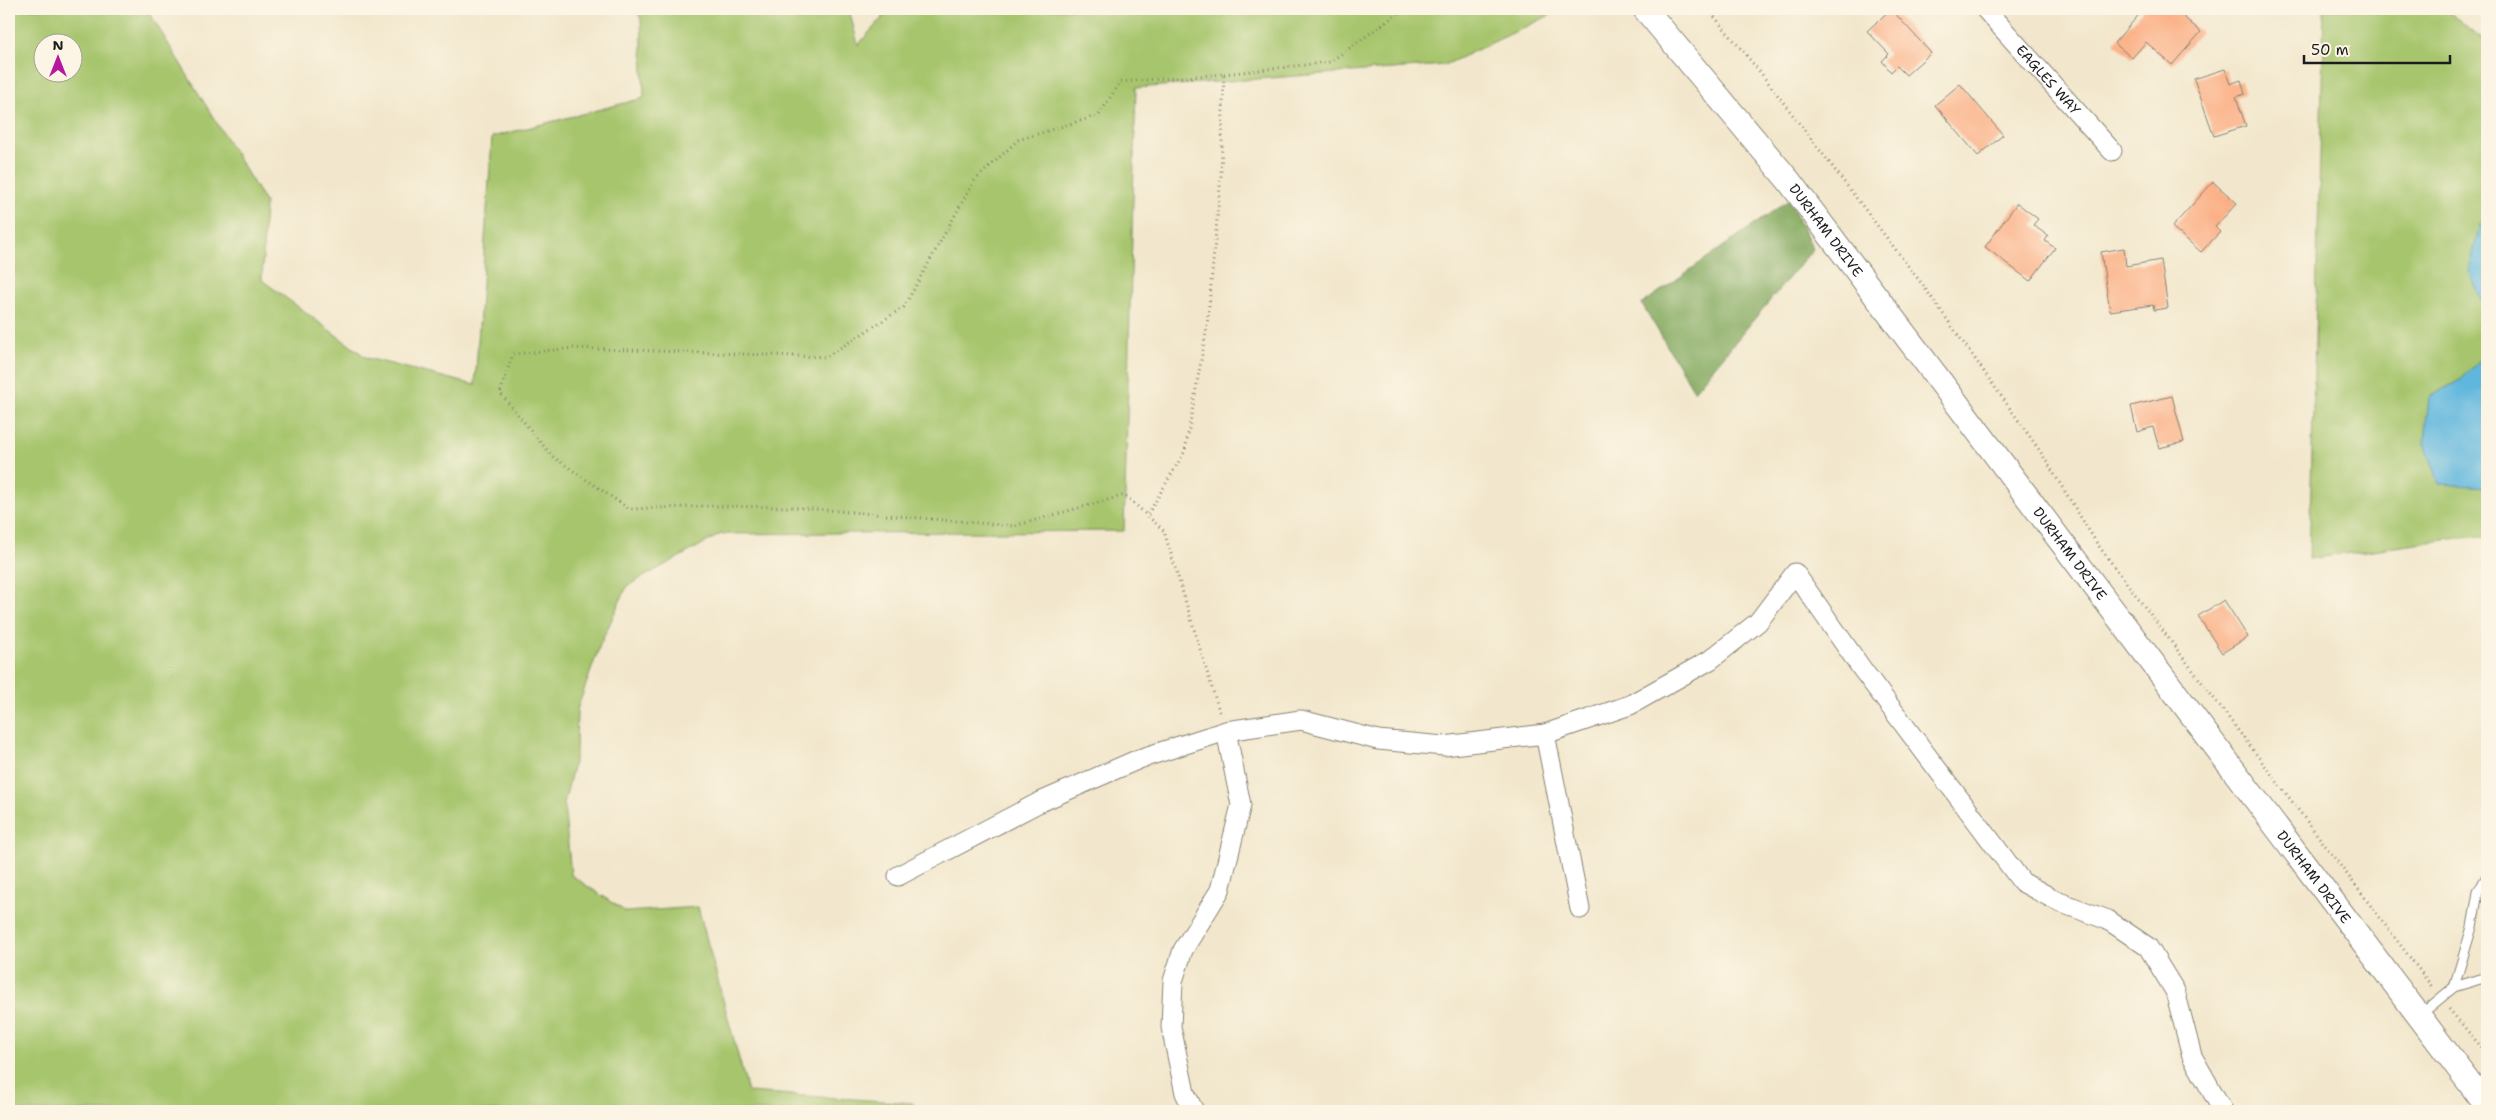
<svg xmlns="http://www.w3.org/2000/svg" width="2496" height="1120" viewBox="0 0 2496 1120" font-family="'Shantell Sans',sans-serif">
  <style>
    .green { fill: #a6c56c; stroke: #617044; fill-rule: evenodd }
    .forest { fill: #84aa60; stroke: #50633e }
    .water { fill: #61b7de; stroke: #3e6a7d }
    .building { fill: #fbae83 }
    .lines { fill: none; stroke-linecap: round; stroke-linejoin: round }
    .service-casing { stroke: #878274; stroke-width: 11 }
    .minor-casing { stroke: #878274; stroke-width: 21 }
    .tertiary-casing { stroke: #878274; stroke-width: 26 }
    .path { stroke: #878274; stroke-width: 3; stroke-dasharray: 1 4; stroke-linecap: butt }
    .service { stroke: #fff; stroke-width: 9 }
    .minor { stroke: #fff; stroke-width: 19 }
    .tertiary { stroke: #fff; stroke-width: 24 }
    .labels { text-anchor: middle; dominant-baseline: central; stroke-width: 4.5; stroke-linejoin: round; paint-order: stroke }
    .street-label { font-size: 14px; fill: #1c1c1c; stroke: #fcf5e5 }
  </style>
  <rect width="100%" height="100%" fill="#fcf5e5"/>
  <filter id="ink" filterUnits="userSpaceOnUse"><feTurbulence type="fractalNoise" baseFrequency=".02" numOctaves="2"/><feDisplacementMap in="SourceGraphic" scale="10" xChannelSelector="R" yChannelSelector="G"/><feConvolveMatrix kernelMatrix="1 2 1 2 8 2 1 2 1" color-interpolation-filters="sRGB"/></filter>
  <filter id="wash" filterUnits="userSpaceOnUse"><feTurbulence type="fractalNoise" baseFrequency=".0096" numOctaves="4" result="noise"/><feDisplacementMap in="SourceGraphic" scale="20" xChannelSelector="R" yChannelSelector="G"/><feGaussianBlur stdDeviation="1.12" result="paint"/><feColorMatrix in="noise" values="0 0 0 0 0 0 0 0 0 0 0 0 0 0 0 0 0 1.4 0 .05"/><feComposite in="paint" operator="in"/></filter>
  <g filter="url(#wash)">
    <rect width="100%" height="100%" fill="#f2e7cc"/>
    <g class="green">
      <path d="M9 9H147L265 202 262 280 367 358 475 385 492 137 644 98 641 19 636 9H849L858 45 890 9H1563L1445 65 1136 88 1124 531 721 534 627 586 600 645 577 710 576 754 564 804 571 875 626 912 698 907 748 1092 913 1103V1111H9ZM42 42H72V72H42Z"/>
      <polygon points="2324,9 2445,9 2487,42 2487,537 2458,538 2309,559"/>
    </g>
    <polygon class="forest" points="1789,200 1813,249 1694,391 1642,304"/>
    <g class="water">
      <polygon points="2487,217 2487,314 2469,271 2480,224"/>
      <polygon points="2487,352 2487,487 2439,484 2424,440 2429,397 2462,379"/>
    </g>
    <g id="blocks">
      <g class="building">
        <polygon points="1891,9 1931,53 1906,75 1897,66 1891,72 1882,61 1889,54 1867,31"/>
        <polygon points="2144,9 2181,9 2178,12 2201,32 2172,65 2146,42 2132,58 2114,43"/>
        <polygon points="2225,69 2230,84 2241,80 2245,94 2236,97 2246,126 2214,136 2194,79"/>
        <polygon points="1960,84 2003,135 1978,156 1935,105"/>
        <polygon points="2213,182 2237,203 2215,227 2220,232 2201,252 2172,227"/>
        <polygon points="2017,203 2038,219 2033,225 2048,236 2045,241 2055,248 2030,281 1985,247"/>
        <polygon points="2124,248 2126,266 2161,260 2168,308 2154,310 2153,305 2110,311 2101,252"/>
        <polygon points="2172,396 2184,442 2159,448 2153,427 2137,432 2131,406"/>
        <polygon points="2224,600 2248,637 2222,653 2198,616"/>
      </g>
    </g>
  </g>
  <g filter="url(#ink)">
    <use href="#blocks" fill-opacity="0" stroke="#878274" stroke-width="1"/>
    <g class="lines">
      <defs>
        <g id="service">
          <polyline points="2454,987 2472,927 2478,892 2487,876"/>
          <polyline points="2419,1016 2454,987 2487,977"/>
        </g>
        <g id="minor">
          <path id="s1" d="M1985 9 2112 151"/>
          <polyline points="1545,734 1580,909"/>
          <polyline points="898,876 1038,803 1139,759 1226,731 1301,720 1378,740 1444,746 1545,734 1630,705 1710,660 1758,622 1795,573 1862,669 2022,882 2059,902 2108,920 2148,947 2175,991 2192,1056 2223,1111"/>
          <polyline points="1194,1111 1185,1093 1171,1027 1173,981 1183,950 1220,890 1241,805 1226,731"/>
        </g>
        <g id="tertiary">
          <path id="s2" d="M1645 9 1789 181 2487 1106"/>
        </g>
      </defs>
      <use href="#service" class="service-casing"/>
      <use href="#minor" class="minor-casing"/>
      <use href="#tertiary" class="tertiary-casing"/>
      <g class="path">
        <polyline points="1708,9 1760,72 1922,284 2040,451 2098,545 2433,988"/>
        <polyline points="1224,74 1330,62 1404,9"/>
        <polyline points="1148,514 1185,451 1207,327 1221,176 1224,74 1120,82 1099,115 1018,140 974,181 904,307 826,357 573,348 513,354 500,393 552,456 629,509 711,506 792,507 1014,526 1125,495 1164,531 1220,714"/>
        <polyline points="2449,1009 2487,1054"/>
      </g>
      <use href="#service" class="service"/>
      <use href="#minor" class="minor"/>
      <use href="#tertiary" class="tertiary"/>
    </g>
  </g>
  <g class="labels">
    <g class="street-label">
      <text stroke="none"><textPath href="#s1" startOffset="95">EAGLES WAY</textPath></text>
      <text stroke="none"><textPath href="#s2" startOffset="286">DURHAM DRIVE</textPath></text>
      <text stroke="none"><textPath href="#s2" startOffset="691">DURHAM DRIVE</textPath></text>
      <text stroke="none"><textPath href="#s2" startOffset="1096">DURHAM DRIVE</textPath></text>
    </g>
  </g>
  <rect width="2496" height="1120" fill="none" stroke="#fcf5e5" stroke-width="30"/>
  <g transform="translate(58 58)"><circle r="24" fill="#fcf5e5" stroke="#a29e95"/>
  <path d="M0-4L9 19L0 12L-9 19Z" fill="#b5179e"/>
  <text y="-8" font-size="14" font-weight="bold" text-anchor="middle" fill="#1c1c1c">N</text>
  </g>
  <path d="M2304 55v8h146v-8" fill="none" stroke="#1c1c1c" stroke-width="2.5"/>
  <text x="2311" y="55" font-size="15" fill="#1c1c1c" stroke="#fcf5e5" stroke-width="4" paint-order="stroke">50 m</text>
</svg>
